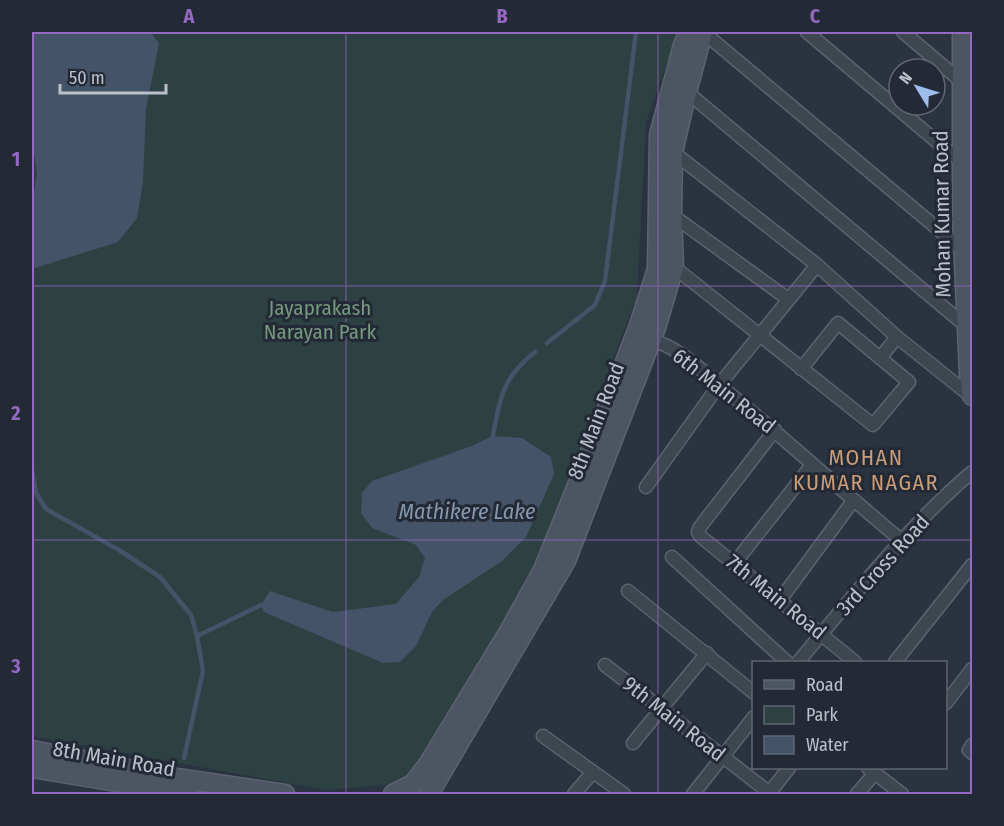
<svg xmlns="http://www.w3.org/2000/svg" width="1004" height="826" viewBox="0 0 1004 826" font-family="'Fira Sans Condensed',sans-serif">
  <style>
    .green { fill: #2d4042 }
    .water { fill: #445368 }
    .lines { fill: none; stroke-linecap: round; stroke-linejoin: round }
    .stream { stroke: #445368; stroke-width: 4.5 }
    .street-casing { stroke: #5c636d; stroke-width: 15 }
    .secondary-casing { stroke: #5c636d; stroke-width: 21 }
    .street { stroke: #3e4650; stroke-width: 12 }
    .secondary { stroke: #4d5563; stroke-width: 18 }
    .grid { fill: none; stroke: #9568c3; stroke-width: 1.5; stroke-opacity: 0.55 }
    .labels { text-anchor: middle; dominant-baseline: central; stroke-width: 6; stroke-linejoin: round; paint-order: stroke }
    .street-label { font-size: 21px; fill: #bbc1ca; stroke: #232a36 }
    .park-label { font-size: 21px; fill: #76987e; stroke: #232a36 }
    .neighbourhood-label { font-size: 22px; letter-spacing: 1.5px; fill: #ca9c77; stroke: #232a36 }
    .water-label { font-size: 22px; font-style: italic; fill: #8697ad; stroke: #232a36 }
    .neatline { fill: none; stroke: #9568c3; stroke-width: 2 }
    .grid-label { font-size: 20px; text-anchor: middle; font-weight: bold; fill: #9568c3 }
  </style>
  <rect width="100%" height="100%" fill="#2b3340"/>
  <polygon class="green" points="32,32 678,32 646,122 637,296 548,532 519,599 428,757 397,784 326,790 32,736"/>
  <g class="water">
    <polygon points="32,32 150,32 159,43 146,109 143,182 137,218 118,242 32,269 32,193 34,192 37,174 32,140"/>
    <polygon points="492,436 522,438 551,457 554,474 526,537 502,561 443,600 432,612 416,646 400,662 383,663 264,612 261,605 270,591 333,612 396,604 419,577 425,558 416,545 372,528 361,513 362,493 372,481 472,446"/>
  </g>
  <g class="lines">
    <g class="stream">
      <polyline points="547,343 595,305 605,281 636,32"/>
      <path d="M492 440C500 399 501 379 535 352"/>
      <polyline points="32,469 36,493 46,509 119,550 160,577 191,615 197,636 203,671 184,758"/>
      <polyline points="197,636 261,605 265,606"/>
    </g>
    <defs>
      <g id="street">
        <polyline points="703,32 963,250"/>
        <polyline points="807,32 961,162"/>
        <polyline points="903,32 962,82"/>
        <polyline points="687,92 966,326 971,326"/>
        <polyline points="673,152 817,265 897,337 972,397"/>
        <polyline points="672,215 788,299"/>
        <polyline points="674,267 873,425 909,382 838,323 801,369"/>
        <path d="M651 340C679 347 702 371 723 388 784 438 842 491 902 541"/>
        <polyline points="880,358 897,337"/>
        <polyline points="775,430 700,527 698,532 700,536 855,662"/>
        <polyline points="646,487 719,385 817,265"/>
        <polyline points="672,557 787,662"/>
        <polyline points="734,564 812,465"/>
        <polyline points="628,591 754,693"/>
        <polyline points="780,600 853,501"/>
        <path d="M798 662C853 597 907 527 972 472"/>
        <polyline points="895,662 972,565"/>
        <polyline points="605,665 771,794"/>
        <polyline points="946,703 972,669"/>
        <polyline points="543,736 624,794"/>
        <polyline points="633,743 707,653"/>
        <polyline points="972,745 969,750 972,753"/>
        <polyline points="868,768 902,794"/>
        <polyline points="770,792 789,768"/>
        <polyline points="574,794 593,772"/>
        <polyline points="693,794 754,717"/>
        <polyline points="857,794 875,773"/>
      </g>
      <g id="secondary">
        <polyline points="962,32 962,217 969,374 972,396"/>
        <polyline points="32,750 163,776 285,794"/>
        <polyline points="32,768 189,794"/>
        <polyline points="393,794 413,784 429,763 508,633 543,570 580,478 638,328 657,269 659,135 683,45 689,32"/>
        <polyline points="429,794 566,561 656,328 674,267 672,215 673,152 687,92 703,32"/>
      </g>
    </defs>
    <use href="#street" class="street-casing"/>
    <use href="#secondary" class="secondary-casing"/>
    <use href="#street" class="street"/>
    <use href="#secondary" class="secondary"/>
  </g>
  <path class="grid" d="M346 32V794M658 32V794M32 286H972M32 540H972"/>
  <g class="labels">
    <g class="street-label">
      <text transform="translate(942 214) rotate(-91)">Mohan Kumar Road</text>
      <text transform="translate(724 391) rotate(38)">6th Main Road</text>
      <text transform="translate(596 421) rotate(-69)">8th Main Road</text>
      <text transform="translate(883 565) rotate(-48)">3rd Cross Road</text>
      <text transform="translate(776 597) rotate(39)">7th Main Road</text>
      <text transform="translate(674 719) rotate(38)">9th Main Road</text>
      <text transform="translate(114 759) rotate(10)">8th Main Road</text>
    </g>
    <g class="park-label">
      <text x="320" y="308">Jayaprakash<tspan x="320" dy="24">Narayan Park</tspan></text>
    </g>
    <g class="neighbourhood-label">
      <text x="866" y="457">MOHAN<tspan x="866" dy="25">KUMAR NAGAR</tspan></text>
    </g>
    <g class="water-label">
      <text x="467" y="511">Mathikere Lake</text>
    </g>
  </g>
  <rect width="1004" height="826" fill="none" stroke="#232a36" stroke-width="66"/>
  <rect x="752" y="661" width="195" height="108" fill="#232a36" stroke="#606671" stroke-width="1.5"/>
  <rect x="764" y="680" width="30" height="9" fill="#4d5563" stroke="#606671" stroke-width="1.5"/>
  <text x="806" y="691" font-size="18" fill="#bbc1ca">Road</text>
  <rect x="764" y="706" width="30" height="18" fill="#2d4042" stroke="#606671" stroke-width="1.5"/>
  <text x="806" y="721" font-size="18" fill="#bbc1ca">Park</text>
  <rect x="764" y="736" width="30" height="18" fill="#445368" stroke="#606671" stroke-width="1.5"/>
  <text x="806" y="751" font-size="18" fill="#bbc1ca">Water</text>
  <g transform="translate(917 87) rotate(308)"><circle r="28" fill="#232a36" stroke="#606671" stroke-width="1.5"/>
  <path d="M0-4.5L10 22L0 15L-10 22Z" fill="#9ebcec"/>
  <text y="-9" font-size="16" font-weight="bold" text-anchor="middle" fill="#bbc1ca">N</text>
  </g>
  <path d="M60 84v9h106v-9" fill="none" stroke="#bbc1ca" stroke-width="3"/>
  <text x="69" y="84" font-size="18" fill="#bbc1ca" stroke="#232a36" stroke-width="4.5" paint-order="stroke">50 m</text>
  <rect x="33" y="33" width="938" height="760" class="neatline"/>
  <g class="grid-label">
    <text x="189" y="23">A</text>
    <text x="502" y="23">B</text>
    <text x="815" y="23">C</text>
    <text x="16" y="166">1</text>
    <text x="16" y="420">2</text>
    <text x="16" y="673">3</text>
  </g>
</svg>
